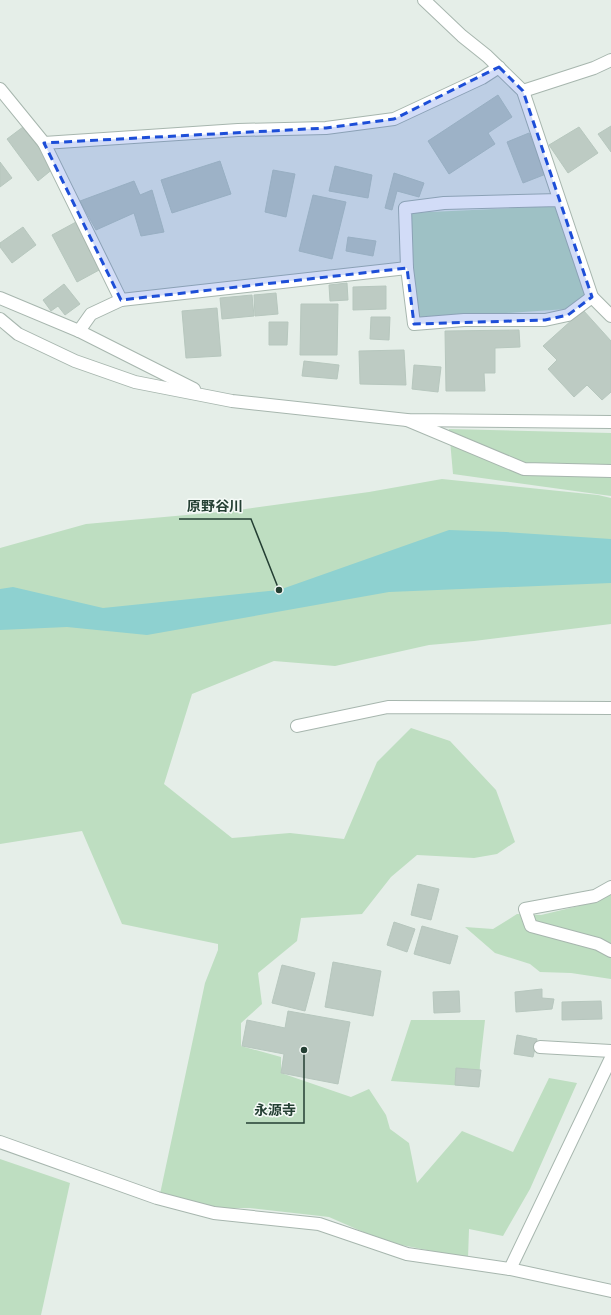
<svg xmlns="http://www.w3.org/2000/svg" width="611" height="1315" viewBox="0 0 611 1315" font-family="'Space Grotesk','Noto Sans JP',sans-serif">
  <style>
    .green { fill: #bedec1 }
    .water { fill: #8ed1d0 }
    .building { fill: #bdcbc3; stroke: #b7c7be }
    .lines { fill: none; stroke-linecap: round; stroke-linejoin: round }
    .service-casing { stroke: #a7b6ae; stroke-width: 14 }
    .minor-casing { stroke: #a7b6ae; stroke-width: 14 }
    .service { stroke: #fff; stroke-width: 12 }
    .minor { stroke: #fff; stroke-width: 12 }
    .marked { fill: #1d4ed8; fill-opacity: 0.2; stroke: #1d4ed8; stroke-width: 3; stroke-dasharray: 8 5; stroke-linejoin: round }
    .leader { fill: none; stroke: #243f33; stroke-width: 1.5 }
    .callout-dot { fill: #243f33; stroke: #f5faf7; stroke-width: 1.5 }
    .callout-label { font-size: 14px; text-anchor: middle; font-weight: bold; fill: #243f33; stroke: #f5faf7; stroke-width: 3; stroke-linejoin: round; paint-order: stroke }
  </style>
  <rect width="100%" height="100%" fill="#e5eee8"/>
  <g class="green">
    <polygon points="556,206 585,296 567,309 418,319 409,213"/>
    <polygon points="449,429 611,433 611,496 453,474"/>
    <polygon points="442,479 598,495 611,498 611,624 474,641 429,645 335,666 274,661 192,694 164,784 232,838 290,833 344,839 377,762 411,728 450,741 496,790 515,842 497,854 474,858 417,855 391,877 362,914 301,918 297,941 258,973 262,1004 241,1023 241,1046 281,1057 281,1073 351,1097 369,1089 386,1115 390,1129 409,1143 417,1183 462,1131 513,1152 549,1078 577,1083 530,1189 503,1236 469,1229 468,1258 386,1242 329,1217 250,1208 211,1208 160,1194 205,983 218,950 218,944 122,924 82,831 0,844 0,548 86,524 231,511 369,492"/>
    <polygon points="611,889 611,979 571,973 540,972 530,964 495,953 465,927 493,929 517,914 541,915 587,904"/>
    <polygon points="411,1020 485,1020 480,1064 479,1087 391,1081"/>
    <polygon points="0,1159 70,1183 41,1315 0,1315"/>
  </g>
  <polygon class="water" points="449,530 506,532 611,539 611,583 389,592 147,635 67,627 0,630 0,589 13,587 103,608 279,590"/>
  <g class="building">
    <polygon points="498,95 512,117 488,133 495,144 449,174 428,141"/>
    <polygon points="611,126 611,152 598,134"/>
    <polygon points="23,127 54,168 38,181 7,139"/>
    <polygon points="579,127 598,153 568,173 549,145"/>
    <polygon points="529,133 546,174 523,183 507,142"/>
    <polygon points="220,161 231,194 172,213 161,180"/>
    <polygon points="0,162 12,178 0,187"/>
    <polygon points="335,166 372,175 368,198 329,191"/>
    <polygon points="273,170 295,174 286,217 265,212"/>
    <polygon points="394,173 424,183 419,197 397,191 392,210 385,208"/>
    <polygon points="134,181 140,195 152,190 164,232 141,236 134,213 96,230 80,201"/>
    <polygon points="313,195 346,202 332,259 299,251"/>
    <polygon points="76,222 101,269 77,282 52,235"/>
    <polygon points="23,227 36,245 12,263 0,247 0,243"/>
    <polygon points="348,237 376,241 373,256 346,251"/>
    <polygon points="347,283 348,300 330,301 329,285"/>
    <polygon points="64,284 80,304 65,315 58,306 51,311 43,300"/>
    <polygon points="386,286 386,309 353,310 353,287"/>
    <polygon points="276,293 278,314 255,316 254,295"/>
    <polygon points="252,295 254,316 222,319 220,298"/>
    <polygon points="301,304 338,304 337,355 300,355"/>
    <polygon points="217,308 221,356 186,358 182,311"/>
    <polygon points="583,310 611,341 611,392 602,400 587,385 574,397 548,369 557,360 543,346"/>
    <polygon points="371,317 390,317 389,340 370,339"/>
    <polygon points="269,322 288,322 287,345 269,345"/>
    <polygon points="519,330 520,347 495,348 495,373 484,373 485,391 446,391 445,331"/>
    <polygon points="404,350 406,385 360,384 359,351"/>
    <polygon points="304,361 339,365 337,379 302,376"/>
    <polygon points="414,365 441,367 438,392 412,389"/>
    <polygon points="418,884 439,889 431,920 411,915"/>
    <polygon points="394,922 415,929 407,952 387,945"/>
    <polygon points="422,926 458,936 450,964 414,954"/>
    <polygon points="333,962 381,971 373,1016 325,1007"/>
    <polygon points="282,965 315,973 305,1011 272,1003"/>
    <polygon points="542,989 542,998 554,999 552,1009 516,1012 515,992"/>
    <polygon points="459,991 460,1012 434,1013 433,992"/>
    <polygon points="601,1001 602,1019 562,1020 562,1002"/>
    <polygon points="288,1011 350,1022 338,1084 281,1073 284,1054 242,1046 247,1020 285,1028"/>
    <polygon points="517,1035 537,1039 533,1057 514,1054"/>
    <polygon points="456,1068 481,1070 479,1087 455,1085"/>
  </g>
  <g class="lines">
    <defs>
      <g id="service">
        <polyline points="407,420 524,469 611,471"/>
        <polyline points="611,887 595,896 525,909 531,926 598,944 611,951"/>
        <polyline points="540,1047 611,1051"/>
        <polyline points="510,1269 611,1058"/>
      </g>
      <g id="minor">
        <polyline points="424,0 462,36 487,56 523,91 592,297 568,315 545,320 464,320 414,324 407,268 405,208 444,203 559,200"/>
        <polyline points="0,89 44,143 121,300"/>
        <polyline points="523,91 594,68 611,60"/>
        <polyline points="44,143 238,130 326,128 394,119 482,78 499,67"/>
        <polyline points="592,297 611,316"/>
        <polyline points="0,298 79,331 194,389"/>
        <polyline points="0,319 18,334 75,361 135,382 232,401 407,420 611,422"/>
        <polyline points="79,331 91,314 121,300 407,268"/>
        <polyline points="297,726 388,707 611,708"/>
        <polyline points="0,1142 157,1198 214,1213 319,1224 407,1254 510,1269 611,1291"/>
      </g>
    </defs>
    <use href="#service" class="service-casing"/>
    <use href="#minor" class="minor-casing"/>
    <use href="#service" class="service"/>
    <use href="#minor" class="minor"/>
  </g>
  <path class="marked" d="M499 67 523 91 592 297 568 315 545 320 414 324 407 268 121 300 44 143 326 128 394 119Z"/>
  <path class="leader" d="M279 590L251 519H179M304 1050L304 1123H246"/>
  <g class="callout-dot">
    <circle cx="279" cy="590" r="4"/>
    <circle cx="304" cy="1050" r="4"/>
  </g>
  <g class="callout-label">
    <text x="215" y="511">原野谷川</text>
    <text x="275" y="1115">永源寺</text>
  </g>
</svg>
